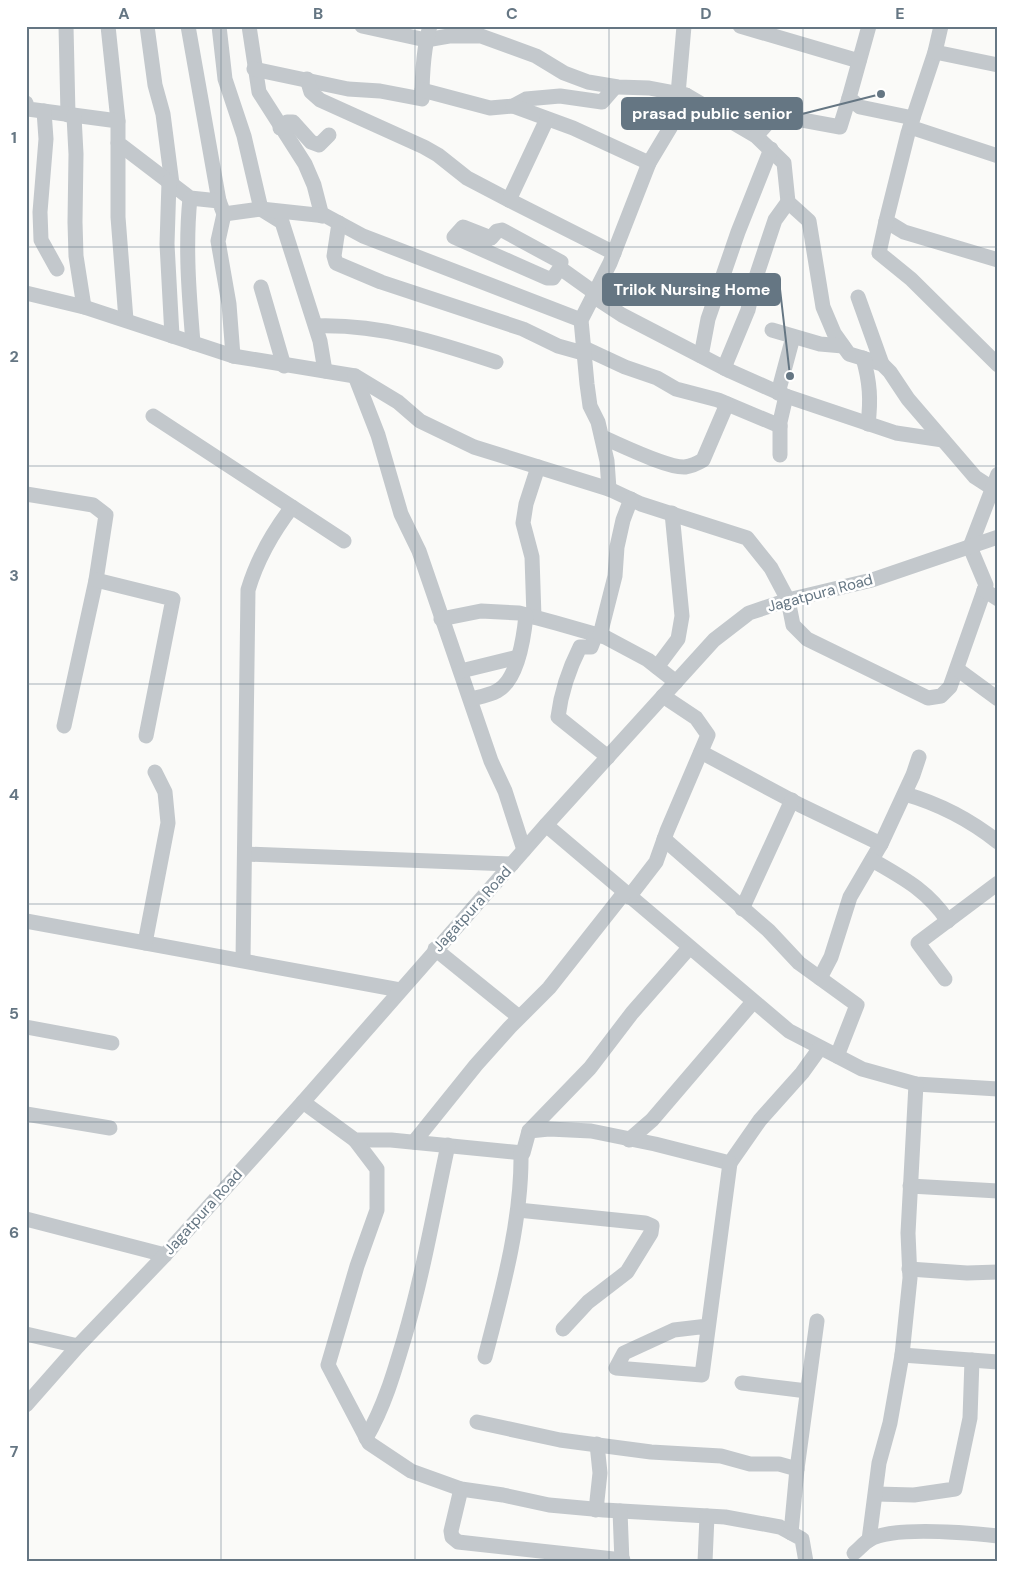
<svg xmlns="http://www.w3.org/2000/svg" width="1024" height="1588" viewBox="0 0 1024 1588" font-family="'DM Sans',sans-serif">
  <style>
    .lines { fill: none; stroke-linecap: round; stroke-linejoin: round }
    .minor { stroke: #c3c8cc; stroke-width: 15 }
    .grid { fill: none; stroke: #657683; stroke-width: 1; stroke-opacity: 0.55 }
    .labels { text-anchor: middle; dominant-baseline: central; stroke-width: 5; stroke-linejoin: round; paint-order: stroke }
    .street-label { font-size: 15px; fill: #657683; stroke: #fff }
    .leader { fill: none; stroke: #657683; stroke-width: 2 }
    .callout-dot { fill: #657683; stroke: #fff; stroke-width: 2 }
    .callout { fill: #657683; stroke: #657683; stroke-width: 2 }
    .callout-label { font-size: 16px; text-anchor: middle; font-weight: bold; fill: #fff }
    .neatline { fill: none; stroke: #657683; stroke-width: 2 }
    .grid-label { font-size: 16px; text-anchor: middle; font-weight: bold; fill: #657683 }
  </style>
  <rect width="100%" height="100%" fill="#fafaf8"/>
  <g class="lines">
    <g class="minor">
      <polyline points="66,26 68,115"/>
      <polyline points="108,26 118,121"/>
      <polyline points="147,26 155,85 163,114 172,184"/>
      <polyline points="188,26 219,201"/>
      <polyline points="219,26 225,79 244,136 261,209 282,222 320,341 325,371"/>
      <polyline points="249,26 259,92 305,164 314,185 322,216"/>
      <polyline points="362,26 426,40 449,36 481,36 536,56 564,73 588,82 618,87 649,88 686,95 756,136 784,163 788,202 809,221 823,307 834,333 849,354 882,364 890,372 908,399 975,477 992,488"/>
      <polyline points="740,26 859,61"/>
      <polyline points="869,26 849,98 860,107 913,118"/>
      <polyline points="941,26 935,52 908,133 886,221 904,232 998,260"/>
      <polyline points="935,52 998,65"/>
      <path d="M254 69 348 89 380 91 422 99C422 74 423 50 430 26"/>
      <polyline points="307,79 311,92 320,100 424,147 438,155 467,178 509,200"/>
      <polyline points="422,90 490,108 513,106 526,99 560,96 602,102 615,87"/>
      <polyline points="678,94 684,26"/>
      <polyline points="26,103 28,109 118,121 118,143 190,198 219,201 224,214 261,209 326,216 363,236 581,320"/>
      <polyline points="513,106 573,128 649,163"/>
      <polyline points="44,111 46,139 40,212 41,240 57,269"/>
      <polyline points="74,116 76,154 75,222 76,256 84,307"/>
      <polyline points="547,119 509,200 614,253"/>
      <polyline points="910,127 998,156"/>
      <polyline points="280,128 287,122 293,122 311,142 319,145 329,135"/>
      <polyline points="756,136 775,115 840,127 849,98"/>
      <polyline points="118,143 118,217 126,320"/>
      <polyline points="169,182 167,244 172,336"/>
      <path d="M190 198C185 247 189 294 193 343"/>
      <polyline points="224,214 218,241 229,304 233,356"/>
      <polyline points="886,221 879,253 911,279 998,365"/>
      <polyline points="339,223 334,256 336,263 381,282 523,329 558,346 583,353"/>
      <polyline points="560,268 553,278 547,278 454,237 463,227 491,238 497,231 502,230 561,262 560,268 595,293"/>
      <polyline points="261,287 284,366"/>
      <polyline points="26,293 84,307 233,356 355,376 398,402 420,421 474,447 609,489 641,504 747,538 771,568 788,600 793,625 807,639 928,698 941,696 950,687 986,585 970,547 998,474"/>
      <polyline points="593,296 622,315 730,371 786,396 896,433 943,440"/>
      <polyline points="858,297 882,364"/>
      <path d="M316 326C380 324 436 342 496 362"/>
      <polyline points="772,330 820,344 843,346"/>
      <polyline points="582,347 625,367 657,378 676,389 718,400 780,426"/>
      <polyline points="701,356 708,319 738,232 771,149"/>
      <path d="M863 358C870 382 871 400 868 424"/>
      <polyline points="724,368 748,310 754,283 775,220 788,202"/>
      <polyline points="355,376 378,435 401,514 419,551 491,761 505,791 524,850"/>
      <polyline points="778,393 793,337"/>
      <polyline points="153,416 344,541"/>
      <path d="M602 437C621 445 667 468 685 467 691 466 698 463 703 460L727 404"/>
      <polyline points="780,455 780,422 786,396"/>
      <polyline points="609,489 607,461 598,422 590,406 587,384 581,320 610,263 649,163 670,128 686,95"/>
      <polyline points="26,494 93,505 106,515 96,580 64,726"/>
      <polyline points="96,580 173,599 146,736"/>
      <polyline points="984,590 998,599"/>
      <polyline points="534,617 532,557 523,523 526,504 538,467"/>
      <polyline points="441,619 481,611 519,613 556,623 605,637 648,660 676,682"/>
      <path d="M596 634 591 647H580C569 669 561 692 558 717L608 757"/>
      <polyline points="600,635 615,576 617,547 623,520 631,499"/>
      <polyline points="657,667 678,639 682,616 672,513"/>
      <polyline points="957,669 998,699"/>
      <polyline points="461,671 518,657"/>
      <path d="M471 699C479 697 490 695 497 691 518 680 524 636 526 615"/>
      <polyline points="701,752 800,805 881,844 850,897 831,957 820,978"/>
      <path d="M905 794C940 804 969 819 998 842"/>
      <polyline points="546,825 789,1031 862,1069 916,1084 998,1089"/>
      <polyline points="664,839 769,931 799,963 857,1005 837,1056"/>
      <polyline points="881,844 913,775 919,757"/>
      <polyline points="245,854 512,864"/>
      <path d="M872 860C903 878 927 890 948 921"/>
      <polyline points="629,897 656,862 667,831 708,735 696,718 663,696"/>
      <polyline points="742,909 792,800"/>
      <polyline points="26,921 400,990"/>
      <polyline points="145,943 168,823 165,792 155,772"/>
      <polyline points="435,949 519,1017"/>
      <path d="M243 960 248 590C257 560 272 533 292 507"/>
      <polyline points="945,979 918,943 998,883"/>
      <polyline points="26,1027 112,1043"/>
      <polyline points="303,1102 355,1140 391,1140 523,1153 529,1131 549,1129 591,1131 655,1144 730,1163 760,1120 802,1073 820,1048"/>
      <polyline points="26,1114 110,1128"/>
      <polyline points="529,1131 590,1068 632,1013 689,948"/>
      <polyline points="355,1140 377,1169 377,1210 357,1266 328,1365 369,1443 411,1471 461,1489 503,1495 549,1505 604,1510 725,1517 780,1527 802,1539 806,1562"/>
      <polyline points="629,1140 652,1120 753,1002"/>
      <polyline points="414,1142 476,1065 510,1027 549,988 624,893"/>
      <polyline points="910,1186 998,1191"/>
      <polyline points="518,1210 645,1223 652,1226 651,1233 627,1272 588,1302 563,1329"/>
      <polyline points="26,1219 165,1255"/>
      <polyline points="909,1269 967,1273 998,1272"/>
      <polyline points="708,1326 674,1330 624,1353 616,1368 702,1375 730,1163"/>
      <polyline points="26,1334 78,1346"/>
      <polyline points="902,1355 998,1362"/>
      <path d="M485 1357C502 1292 522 1220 521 1153"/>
      <polyline points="742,1383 807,1391"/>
      <polyline points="26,1405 78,1346 165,1255 303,1102 546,825 714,640 749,613 788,600 872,580 998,537"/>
      <polyline points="477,1422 560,1440 651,1452 721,1456 750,1464 779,1464 797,1469"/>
      <path d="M366 1438C384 1407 394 1373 404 1339 423 1275 434 1210 448 1145"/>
      <polyline points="461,1489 451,1531 452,1537 458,1542 623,1560"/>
      <polyline points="876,1494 914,1495 955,1489 970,1418 972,1360"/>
      <polyline points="596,1510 600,1473 597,1444"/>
      <polyline points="620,1511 622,1562"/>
      <polyline points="791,1533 797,1469 817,1321"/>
      <polyline points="869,1540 879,1463 890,1423 902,1355 910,1278 908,1233 916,1084"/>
      <path d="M854 1553C859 1549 864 1543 869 1540 893 1526 969 1533 998 1536"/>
      <polyline points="705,1562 707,1516"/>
    </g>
  </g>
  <path class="grid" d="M221 26V1562M415 26V1562M609 26V1562M803 26V1562M26 247H998M26 466H998M26 684H998M26 904H998M26 1122H998M26 1342H998"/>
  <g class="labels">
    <g class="street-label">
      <text transform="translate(820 593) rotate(-15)">Jagatpura Road</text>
      <text transform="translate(472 909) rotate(-48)">Jagatpura Road</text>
      <text transform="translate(203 1212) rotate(-48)">Jagatpura Road</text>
    </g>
  </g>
  <path class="leader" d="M881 94L802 114M790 376L780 289"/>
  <g class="callout-dot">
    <circle cx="881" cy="94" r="5"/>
    <circle cx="790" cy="376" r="5"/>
  </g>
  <g class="callout">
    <rect x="622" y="98" width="180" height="31" rx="5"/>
    <rect x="603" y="274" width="177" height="31" rx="5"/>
  </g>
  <g class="callout-label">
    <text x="712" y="119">prasad public senior</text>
    <text x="692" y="295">Trilok Nursing Home</text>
  </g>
  <rect width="1024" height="1588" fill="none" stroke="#ffffff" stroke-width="55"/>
  <rect x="28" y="28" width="968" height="1532" class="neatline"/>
  <g class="grid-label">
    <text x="124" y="19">A</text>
    <text x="318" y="19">B</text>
    <text x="512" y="19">C</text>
    <text x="706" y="19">D</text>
    <text x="900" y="19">E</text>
    <text x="14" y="143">1</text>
    <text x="14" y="362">2</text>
    <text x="14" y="581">3</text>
    <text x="14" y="800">4</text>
    <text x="14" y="1019">5</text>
    <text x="14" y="1238">6</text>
    <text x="14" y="1457">7</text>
  </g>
</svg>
